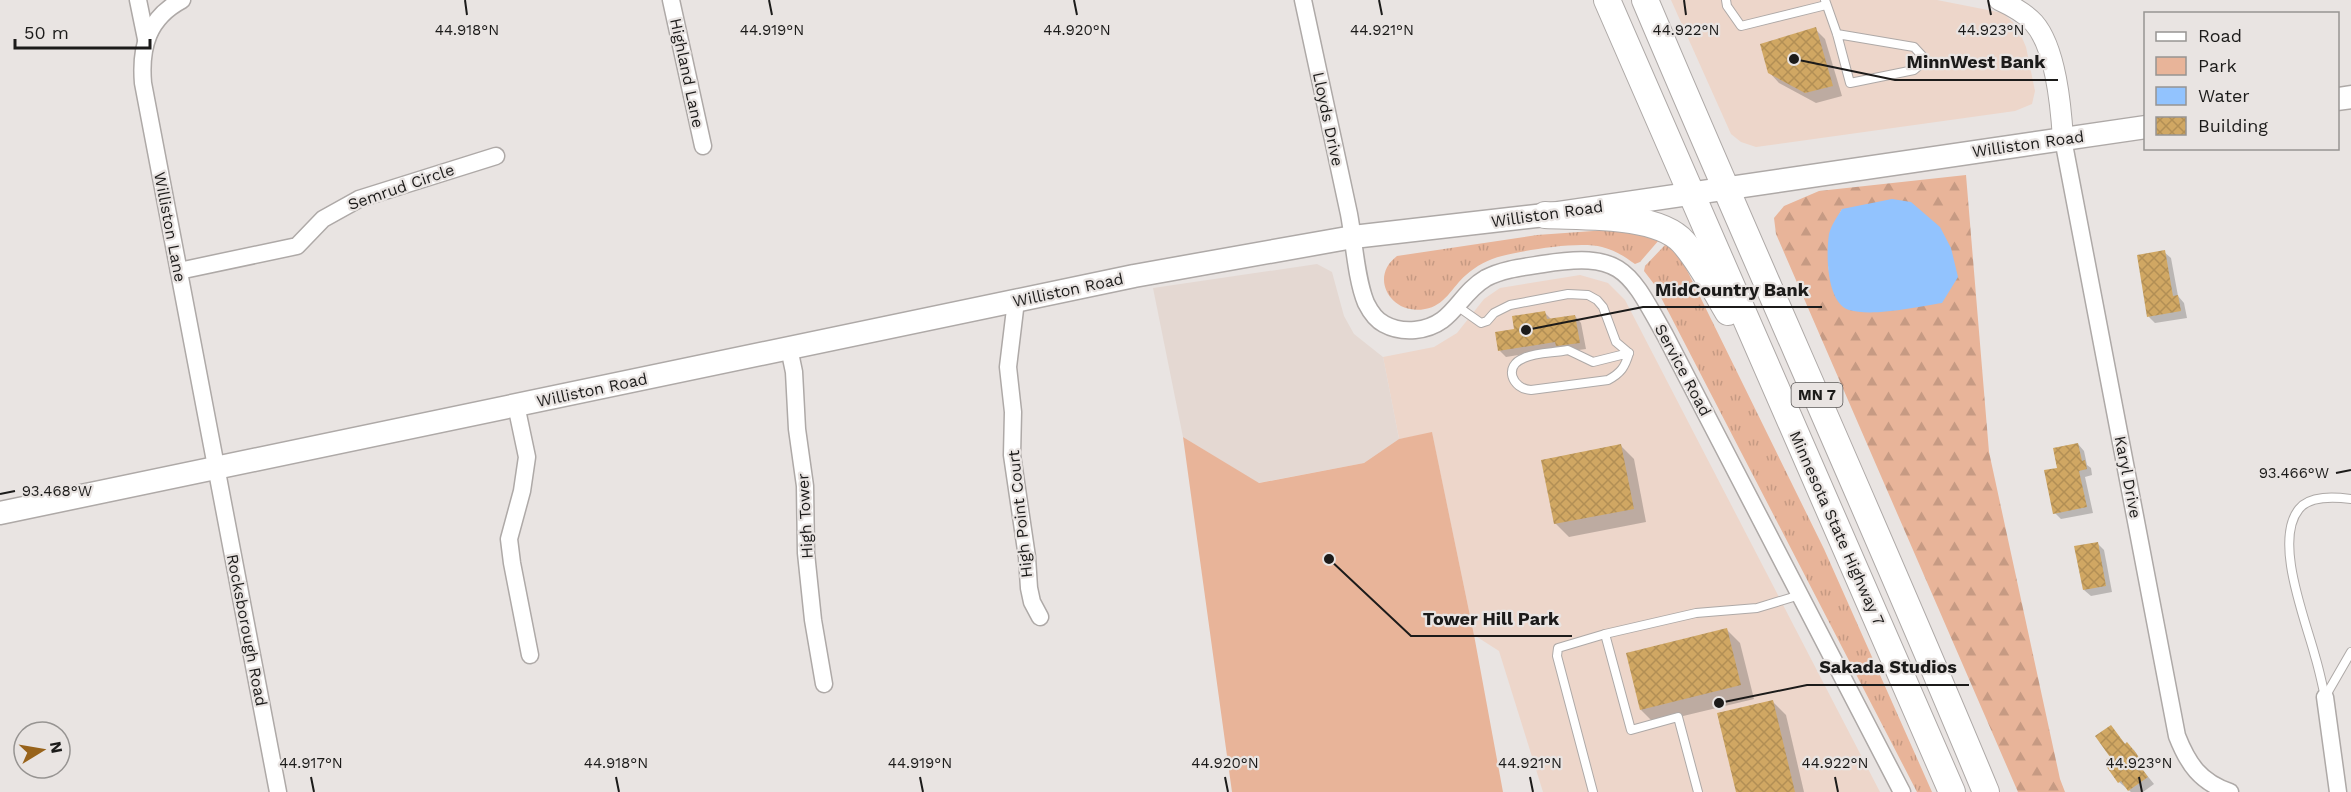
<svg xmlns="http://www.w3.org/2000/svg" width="2351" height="792" viewBox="0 0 2351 792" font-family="'Work Sans',sans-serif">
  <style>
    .commercial { fill: #edd6ca }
    .built { fill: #e4d8d2 }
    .grass { fill: url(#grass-tufts) }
    .forest { fill: url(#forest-firs); fill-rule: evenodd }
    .park { fill: #e8b499 }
    .water { fill: #92c3fe }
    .shadow { fill: #0003 }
    .building { fill: url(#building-cross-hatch) }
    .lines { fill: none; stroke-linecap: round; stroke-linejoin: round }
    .service-casing { stroke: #aea9a7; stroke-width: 10 }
    .minor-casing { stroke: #aea9a7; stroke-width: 19 }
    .tertiary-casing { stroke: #aea9a7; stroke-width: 22 }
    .secondary-casing { stroke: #aea9a7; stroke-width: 25 }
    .primary-casing { stroke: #aea9a7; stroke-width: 28 }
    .service { stroke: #fff; stroke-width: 8 }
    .minor { stroke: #fff; stroke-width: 16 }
    .tertiary { stroke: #fff; stroke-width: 20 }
    .secondary { stroke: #fff; stroke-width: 22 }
    .primary { stroke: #fff; stroke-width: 26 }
    .ticks { fill: none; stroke: #1c1b1a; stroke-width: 2 }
    .labels { text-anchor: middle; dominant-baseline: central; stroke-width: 4.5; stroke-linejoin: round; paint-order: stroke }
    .shield { fill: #e9e4e2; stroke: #5a5756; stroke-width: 1.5 }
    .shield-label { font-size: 15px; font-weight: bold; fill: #1c1b1a }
    .street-label { font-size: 16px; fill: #1c1b1a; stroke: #e9e4e2 }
    .ticks-label { font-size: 15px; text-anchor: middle; fill: #1c1b1a; stroke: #e9e4e2; stroke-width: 4.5; stroke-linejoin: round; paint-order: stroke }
    .leader { fill: none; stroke: #1c1b1a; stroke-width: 2 }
    .callout-dot { fill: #1c1b1a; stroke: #e9e4e2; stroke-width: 2 }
    .callout-label { font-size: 18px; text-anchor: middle; font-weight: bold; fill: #1c1b1a; stroke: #e9e4e2; stroke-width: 4.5; stroke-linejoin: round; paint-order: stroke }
  </style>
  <defs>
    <pattern id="grass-tufts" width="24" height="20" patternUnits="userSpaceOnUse" patternTransform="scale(1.5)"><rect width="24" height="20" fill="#e8b499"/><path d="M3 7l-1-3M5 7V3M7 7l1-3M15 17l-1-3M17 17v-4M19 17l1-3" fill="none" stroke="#c69a83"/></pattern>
    <pattern id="forest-firs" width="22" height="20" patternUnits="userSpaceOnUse" patternTransform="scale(1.5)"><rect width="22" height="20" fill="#e8b499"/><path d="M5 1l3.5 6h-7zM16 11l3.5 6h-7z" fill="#c69a83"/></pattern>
    <pattern id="building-cross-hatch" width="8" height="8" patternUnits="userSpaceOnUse" patternTransform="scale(1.5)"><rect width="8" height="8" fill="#d0a763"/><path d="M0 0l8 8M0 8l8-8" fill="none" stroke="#b28f55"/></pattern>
  </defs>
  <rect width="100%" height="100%" fill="#e9e4e2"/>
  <g class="commercial">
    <polygon points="1671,0 1937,0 2003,13 2017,26 2026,47 2035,91 2032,104 2015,111 1756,147 1741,142 1731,134"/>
    <polygon points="1580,275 1608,283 1625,300 1880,792 1543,792 1499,651 1474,635 1432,433 1399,439 1383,357 1434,347 1457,333 1484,299 1500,288"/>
  </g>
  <polygon class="built" points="1317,264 1332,272 1344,316 1354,334 1383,357 1399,439 1364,463 1258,483 1183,437 1153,288"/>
  <g class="grass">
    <path d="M1635 228 1659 240 1640 262 1635 264C1625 257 1615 250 1602 247 1579 241 1526 250 1502 256 1489 259 1476 266 1466 275 1452 287 1445 306 1425 309 1392 316 1368 278 1397 256L1537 235Z"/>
    <polygon points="1669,244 1682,260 1824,549 1932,792 1917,792 1654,284 1644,271 1645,266 1665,245"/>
  </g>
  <path class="forest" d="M1966 175 1989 452 2060 779 2065 792H2018L1776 234 1774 218 1784 206 1819 191ZM1842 209 1828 271 1830 232Z"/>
  <polygon class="park" points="1432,432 1474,635 1503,792 1232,792 1183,437 1259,483 1364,463 1399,439"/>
  <path class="water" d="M1892 199 1911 202 1940 227 1951 248 1958 277 1942 303C1917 307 1872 317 1849 310 1826 302 1826 253 1829 234 1831 225 1838 216 1842 209Z"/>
  <g class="shadow">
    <polygon points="1815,29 1825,39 1842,96 1816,103 1779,83 1769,72"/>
    <polygon points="2164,252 2171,258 2178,296 2184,303 2187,318 2155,323 2149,317"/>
    <polygon points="1545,313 1552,320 1575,316 1581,323 1586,349 1564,352 1560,348 1506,357 1499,350 1516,330"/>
    <polygon points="2078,444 2084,451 2087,465 2091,468 2092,475 2085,477 2093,513 2061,519 2055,513 2058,469"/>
    <polygon points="1621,446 1634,459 1646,522 1569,537 1555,523"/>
    <polygon points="2097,543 2104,550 2112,592 2091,596 2084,590"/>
    <polygon points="1726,629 1740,643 1754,699 1654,723 1641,710"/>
    <polygon points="1772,701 1786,715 1804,792 1738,792"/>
    <polygon points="2111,727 2126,745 2134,750 2144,765 2141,768 2154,784 2143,792 2131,792 2119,782 2112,757"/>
  </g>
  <g class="building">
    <polygon points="1816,27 1833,86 1805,93 1768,73 1760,44"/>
    <polygon points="2165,250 2173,296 2178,295 2181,311 2147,317 2137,255"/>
    <polygon points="1545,311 1547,319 1575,315 1580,343 1556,346 1555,342 1498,351 1495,332 1514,329 1512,316"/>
    <polygon points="2078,443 2082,461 2085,460 2087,469 2079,471 2087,507 2053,514 2044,470 2057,468 2053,448"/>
    <polygon points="1621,444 1634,509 1554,524 1541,460"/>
    <polygon points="2098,542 2106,586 2083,590 2074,546"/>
    <polygon points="1727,628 1741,685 1640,710 1626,653"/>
    <polygon points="1773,700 1795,792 1736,792 1717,713"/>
    <polygon points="2111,725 2125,744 2127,742 2136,753 2139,758 2136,760 2148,777 2128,791 2121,781 2118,783 2106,766 2109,764 2106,760 2110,757 2095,736"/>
  </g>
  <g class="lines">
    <defs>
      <g id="service">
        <polyline points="1726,0 1727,6 1741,26 1826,5"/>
        <polyline points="1825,0 1837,34 1850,83 1914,70 1926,60 1914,47 1837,34"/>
        <polyline points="1457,306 1481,323 1487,321 1494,313 1510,305 1568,294 1588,295 1597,300 1603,307 1616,342 1629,353"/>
        <path d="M1568 350 1593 362 1629 353C1625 367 1621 373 1608 380L1531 390C1512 389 1503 366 1524 358 1536 352 1554 353 1568 350Z"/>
        <polyline points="1605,634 1631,730 1678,717 1698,792"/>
        <path d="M2325 697C2322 683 2319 669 2315 656 2306 621 2273 541 2299 509 2310 495 2335 497 2351 499"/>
        <polyline points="2325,697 2351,652"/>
        <polyline points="1593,792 1557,656 1558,648 1605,634 1696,613 1757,608 1800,595"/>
      </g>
      <g id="minor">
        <polyline points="138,0 146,39"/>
        <path d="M182 0C148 18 140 47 143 83L278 792"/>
        <polyline points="671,0 703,146"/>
        <path d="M1303 0C1318 71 1334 142 1349 214 1354 240 1356 279 1366 303 1370 311 1376 320 1384 324 1393 329 1404 331 1415 330 1454 326 1457 295 1486 278 1503 269 1524 267 1543 264 1623 251 1629 271 1665 335L1902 792"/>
        <path d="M2063 139 2177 736C2188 764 2200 782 2230 792"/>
        <polyline points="179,271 297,246 323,219 359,199 496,156"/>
        <polyline points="1016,301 1008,367 1013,412 1012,455 1027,557 1029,588 1032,602 1040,617"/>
        <polyline points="789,348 794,372 797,429 805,486 806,553 813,620 824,684"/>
        <polyline points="516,405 527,457 522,491 509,539 512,563 530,655"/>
        <polyline points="2325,697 2338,792"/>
      </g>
      <path id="tertiary" d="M1999 0C2012 6 2025 13 2034 23 2056 48 2061 107 2063 139"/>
      <g id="secondary">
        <polyline points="2338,99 2351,97"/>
        <polyline points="0,513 1134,276 1353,237 1545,215 2146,127"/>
      </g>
      <g id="primary">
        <polyline points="1607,0 1952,792"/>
        <path d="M1645 0C1757 265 1876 527 1986 792"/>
        <path d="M1545 215C1583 217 1657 213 1683 242 1701 262 1714 289 1728 312"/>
      </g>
    </defs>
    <use href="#service" class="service-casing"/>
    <use href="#minor" class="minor-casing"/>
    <use href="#tertiary" class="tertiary-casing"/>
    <use href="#secondary" class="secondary-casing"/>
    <use href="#primary" class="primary-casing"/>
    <use href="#service" class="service"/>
    <use href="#minor" class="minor"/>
    <use href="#tertiary" class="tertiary"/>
    <use href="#secondary" class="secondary"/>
    <use href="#primary" class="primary"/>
  </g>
  <path class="ticks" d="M465 0 467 15M769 0 772 15M1074 0 1077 15M1379 0 1382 15M1684 0 1686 15M1988 0 1991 15M2336 473 2351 470M0 494 15 491M311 777 314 792M616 777 619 792M920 777 923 792M1225 777 1228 792M1530 777 1533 792M1835 777 1838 792M2139 777 2142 792"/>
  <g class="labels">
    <rect class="shield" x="1791.5" y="383" width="51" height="24" rx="4.5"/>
    <g class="shield-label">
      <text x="1817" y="395">MN 7</text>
    </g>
    <g class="street-label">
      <text transform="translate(687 73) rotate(78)">Highland Lane</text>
      <text transform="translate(1328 119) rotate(78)">Lloyds Drive</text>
      <text transform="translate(2028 144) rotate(-8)">Williston Road</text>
      <text transform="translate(401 187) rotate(-19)">Semrud Circle</text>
      <text transform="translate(1547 214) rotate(-8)">Williston Road</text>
      <text transform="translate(170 227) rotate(79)">Williston Lane</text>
      <text transform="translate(1068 290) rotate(-12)">Williston Road</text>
      <text transform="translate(1683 370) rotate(62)">Service Road</text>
      <text transform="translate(592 390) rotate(-12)">Williston Road</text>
      <text transform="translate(2128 477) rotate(79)">Karyl Drive</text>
      <text transform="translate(1020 514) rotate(-96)">High Point Court</text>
      <text transform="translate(805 516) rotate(-93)">High Tower</text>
      <text transform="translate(1837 528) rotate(66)">Minnesota State Highway 7</text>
      <text transform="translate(247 630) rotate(79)">Rocksborough Road</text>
    </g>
  </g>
  <g class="ticks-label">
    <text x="467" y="35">44.918°N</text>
    <text x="772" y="35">44.919°N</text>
    <text x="1077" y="35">44.920°N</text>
    <text x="1382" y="35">44.921°N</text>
    <text x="1686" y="35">44.922°N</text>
    <text x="1991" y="35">44.923°N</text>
    <text x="2294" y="478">93.466°W</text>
    <text x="57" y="496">93.468°W</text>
    <text x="311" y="768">44.917°N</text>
    <text x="616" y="768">44.918°N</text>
    <text x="920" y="768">44.919°N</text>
    <text x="1225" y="768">44.920°N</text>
    <text x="1530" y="768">44.921°N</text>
    <text x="1835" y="768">44.922°N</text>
    <text x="2139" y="768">44.923°N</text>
  </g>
  <path class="leader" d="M1794 59L1895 80H2058M1526 330L1643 307H1822M1329 559L1411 636H1572M1719 703L1807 685H1969"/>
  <g class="callout-dot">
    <circle cx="1794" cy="59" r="6"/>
    <circle cx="1526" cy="330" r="6"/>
    <circle cx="1329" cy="559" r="6"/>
    <circle cx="1719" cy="703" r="6"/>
  </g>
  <g class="callout-label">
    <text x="1976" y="68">MinnWest Bank</text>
    <text x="1732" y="296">MidCountry Bank</text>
    <text x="1491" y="625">Tower Hill Park</text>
    <text x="1888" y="673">Sakada Studios</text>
  </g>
  <rect x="2144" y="12" width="195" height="138" fill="#e9e4e2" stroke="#979492" stroke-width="1.5"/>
  <rect x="2156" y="32" width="30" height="9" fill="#ffffff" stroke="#979492" stroke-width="1.5"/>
  <text x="2198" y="42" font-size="18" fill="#1c1b1a">Road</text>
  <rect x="2156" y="57" width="30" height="18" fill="#e8b499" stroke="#979492" stroke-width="1.5"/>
  <text x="2198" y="72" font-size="18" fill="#1c1b1a">Park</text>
  <rect x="2156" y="87" width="30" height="18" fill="#92c3fe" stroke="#979492" stroke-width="1.5"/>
  <text x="2198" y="102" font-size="18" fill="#1c1b1a">Water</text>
  <rect x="2156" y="117" width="30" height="18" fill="url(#building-cross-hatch)" stroke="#979492" stroke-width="1.5"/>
  <text x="2198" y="132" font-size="18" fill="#1c1b1a">Building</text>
  <g transform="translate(42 750) rotate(79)"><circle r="28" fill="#e9e4e2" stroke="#979492" stroke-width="1.5"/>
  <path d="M0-4.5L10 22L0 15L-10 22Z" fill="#98631b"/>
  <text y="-9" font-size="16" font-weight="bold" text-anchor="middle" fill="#1c1b1a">N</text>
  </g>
  <path d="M15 39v9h135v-9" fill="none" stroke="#1c1b1a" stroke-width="3"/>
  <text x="24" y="39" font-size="18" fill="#1c1b1a" stroke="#e9e4e2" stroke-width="4.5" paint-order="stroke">50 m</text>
</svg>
